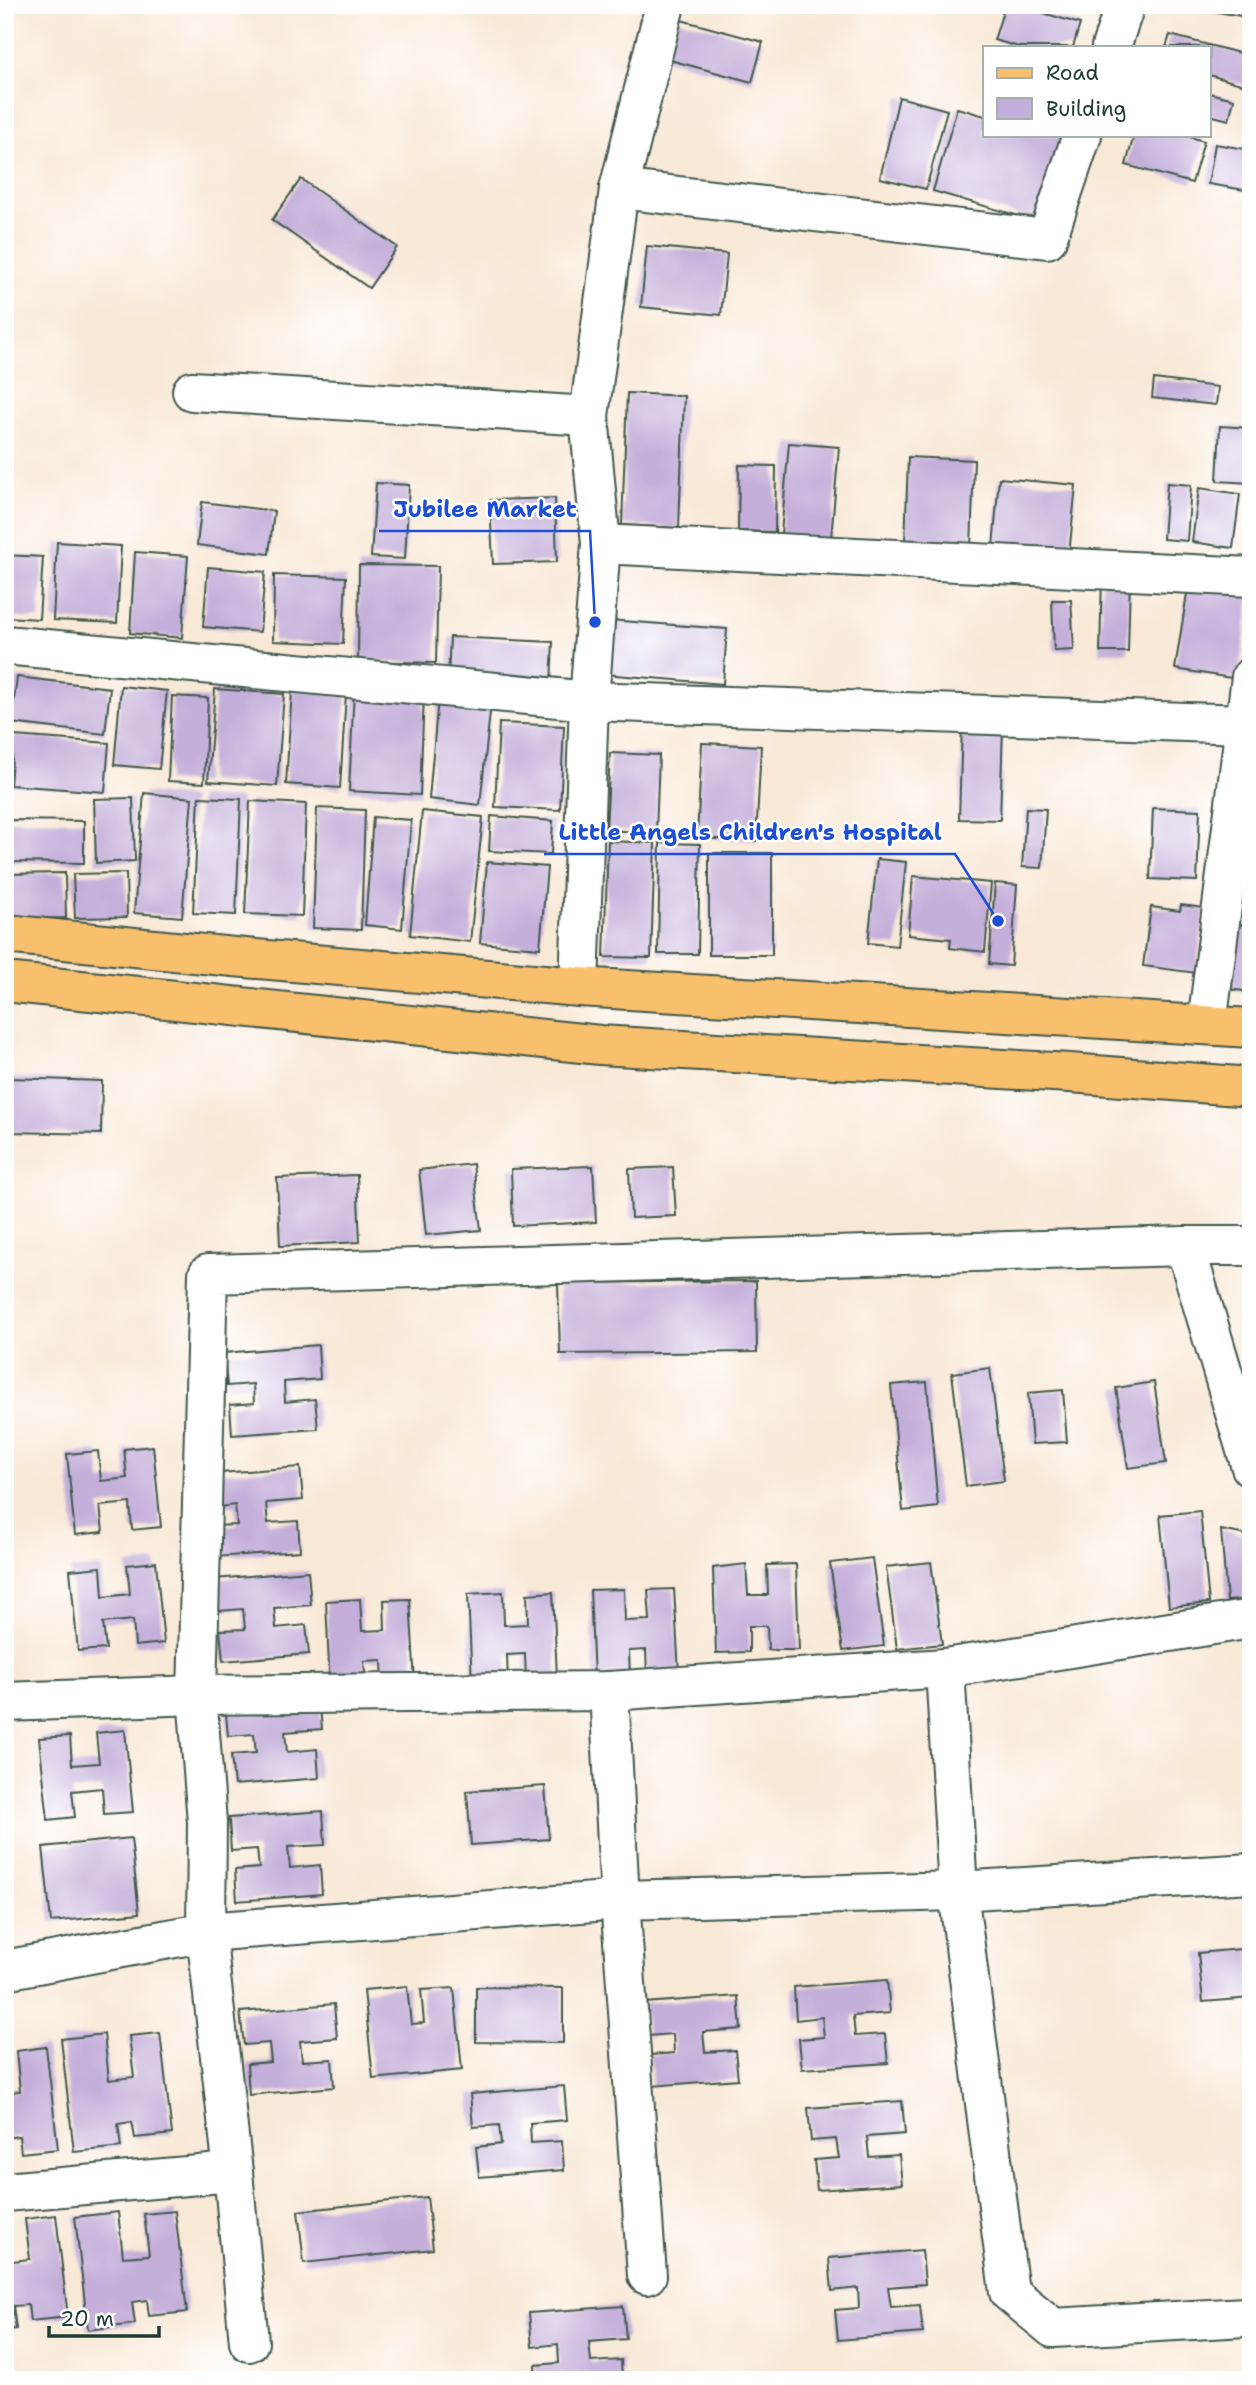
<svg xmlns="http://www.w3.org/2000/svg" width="1256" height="2385" viewBox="0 0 1256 2385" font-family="'Shantell Sans',sans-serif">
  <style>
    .building { fill: #c4afda }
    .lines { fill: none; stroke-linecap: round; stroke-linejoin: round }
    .minor-casing { stroke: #40574c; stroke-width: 42 }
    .major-casing { stroke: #40574c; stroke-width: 42 }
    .minor { stroke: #fff; stroke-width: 38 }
    .major { stroke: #f8bf6c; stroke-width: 38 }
    .leader { fill: none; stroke: #1d4ed8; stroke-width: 2.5 }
    .callout-dot { fill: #1d4ed8; stroke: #fff; stroke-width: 2.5 }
    .callout-label { font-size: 23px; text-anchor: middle; font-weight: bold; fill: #1d4ed8; stroke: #fff; stroke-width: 5; stroke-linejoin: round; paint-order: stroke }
  </style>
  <rect width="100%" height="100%" fill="#fff"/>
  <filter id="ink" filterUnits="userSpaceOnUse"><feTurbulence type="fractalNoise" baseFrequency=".0143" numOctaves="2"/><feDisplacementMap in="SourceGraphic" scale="14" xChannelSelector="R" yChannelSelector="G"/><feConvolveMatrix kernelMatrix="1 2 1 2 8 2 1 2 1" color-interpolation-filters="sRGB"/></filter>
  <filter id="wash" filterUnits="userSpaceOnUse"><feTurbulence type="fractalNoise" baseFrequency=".00686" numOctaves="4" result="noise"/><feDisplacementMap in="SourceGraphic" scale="28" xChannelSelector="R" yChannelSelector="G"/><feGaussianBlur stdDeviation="1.57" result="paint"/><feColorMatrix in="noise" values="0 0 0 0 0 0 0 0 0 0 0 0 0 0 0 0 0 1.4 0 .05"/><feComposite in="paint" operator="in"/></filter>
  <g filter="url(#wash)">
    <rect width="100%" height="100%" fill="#f8e8d6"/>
    <g id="blocks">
      <g class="building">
        <polygon points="1005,5 1017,5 1080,24 1073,47 1019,47 994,40"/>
        <polygon points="1178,5 1249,5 1247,17"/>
        <polygon points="677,19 763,42 752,82 666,59"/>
        <polygon points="1170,35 1251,56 1251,87 1209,75 1209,47 1166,47"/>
        <polygon points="1209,93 1234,99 1229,120 1209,115"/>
        <polygon points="899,97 947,110 926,189 880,178"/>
        <polygon points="957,108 985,116 985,135 1053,135 1071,140 1047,224 933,191"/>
        <polygon points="1134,135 1183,135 1204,141 1192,183 1126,165"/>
        <polygon points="1215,144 1251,150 1251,191 1208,184"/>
        <polygon points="301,179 397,247 369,288 272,220"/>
        <polygon points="647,246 727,254 721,315 641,307"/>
        <polygon points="1154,379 1218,387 1216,405 1152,398"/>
        <polygon points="627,393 684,396 679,528 622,525"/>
        <polygon points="1220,426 1251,428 1251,483 1217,481"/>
        <polygon points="789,443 839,447 831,539 781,534"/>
        <polygon points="908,457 974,460 971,549 905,546"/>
        <polygon points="739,465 776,466 775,532 738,531"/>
        <polygon points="999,478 1076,485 1069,555 993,547"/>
        <polygon points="376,483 409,485 405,559 371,557"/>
        <polygon points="1167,483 1191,485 1187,541 1163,539"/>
        <polygon points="1199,488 1240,494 1233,548 1192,542"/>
        <polygon points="555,498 557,562 493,564 490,500"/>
        <polygon points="202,502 274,511 269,554 197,545"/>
        <polygon points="57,542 121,546 117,623 53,620"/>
        <polygon points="135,552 188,556 182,638 130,633"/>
        <polygon points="5,555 43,557 39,619 5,617"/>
        <polygon points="359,565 438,566 436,663 358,661"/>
        <polygon points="208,567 265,572 260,632 203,627"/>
        <polygon points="274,575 346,577 343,644 273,641"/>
        <polygon points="1102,577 1130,578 1128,652 1100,652"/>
        <polygon points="1189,581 1251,591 1238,679 1175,669"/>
        <polygon points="1052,600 1071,600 1074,650 1054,651"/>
        <polygon points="608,620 727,629 723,684 604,674"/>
        <polygon points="450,637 553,642 551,683 448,677"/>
        <polygon points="17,677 110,688 105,734 11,723"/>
        <polygon points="121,686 167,691 159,769 114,765"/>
        <polygon points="215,689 284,694 277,786 208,781"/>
        <polygon points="354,689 424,694 420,795 349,791"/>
        <polygon points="292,690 346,694 340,788 286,784"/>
        <polygon points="172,696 208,698 204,783 168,781"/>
        <polygon points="438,698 491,703 480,805 429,799"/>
        <polygon points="499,723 564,726 560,810 495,807"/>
        <polygon points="962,725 1003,726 1000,820 959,819"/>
        <polygon points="14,736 109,743 105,792 10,785"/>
        <polygon points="702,743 761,746 756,841 697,838"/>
        <polygon points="610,753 659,755 656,833 606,830"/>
        <polygon points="144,793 192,798 182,917 134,913"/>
        <polygon points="199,797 241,799 236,915 193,913"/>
        <polygon points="133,798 135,861 96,863 94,799"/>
        <polygon points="250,801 306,804 302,916 245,914"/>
        <polygon points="317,808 365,810 361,930 313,928"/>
        <polygon points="1026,808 1046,809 1042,868 1022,867"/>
        <polygon points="1153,808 1200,810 1197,881 1150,879"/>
        <polygon points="422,811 483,817 470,942 410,935"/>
        <polygon points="491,816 553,821 551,854 489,851"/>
        <polygon points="373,817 411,820 402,929 365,925"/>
        <polygon points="5,820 84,821 84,863 5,862"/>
        <polygon points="1251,820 1251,871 1241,869"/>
        <polygon points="608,841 655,843 651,958 604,957"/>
        <polygon points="660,843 700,844 698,954 658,954"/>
        <rect x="709" y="853" width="63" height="102"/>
        <polygon points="877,859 906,862 897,946 868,943"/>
        <polygon points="487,862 547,867 540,948 480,943"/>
        <polygon points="65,873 66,918 5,919 5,874"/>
        <polygon points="126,873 127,917 75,918 73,874"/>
        <polygon points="913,876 991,883 985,952 950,948 951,939 908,935"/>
        <polygon points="995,883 1017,885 1011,966 989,964"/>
        <polygon points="1181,905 1205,908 1196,973 1143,966 1151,907 1180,911"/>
        <polygon points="1230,923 1251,926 1251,992 1220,988"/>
        <polygon points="9,1078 102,1081 101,1134 8,1132"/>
        <polygon points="473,1164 481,1230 426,1235 419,1170"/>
        <polygon points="593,1166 596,1222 513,1226 511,1169"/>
        <polygon points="673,1167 676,1216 631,1218 629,1169"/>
        <polygon points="357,1175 360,1242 280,1246 277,1178"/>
        <polygon points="5,1215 7,1215 11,1254 5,1255"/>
        <polygon points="756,1281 757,1352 560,1354 558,1283"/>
        <polygon points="318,1345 320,1379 284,1382 285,1402 315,1399 318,1429 232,1435 230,1405 254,1403 253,1384 227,1386 224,1353"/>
        <polygon points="990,1368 1004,1481 966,1486 952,1373"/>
        <polygon points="927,1382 938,1507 903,1511 891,1385"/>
        <polygon points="1154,1382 1166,1463 1128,1468 1116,1388"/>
        <polygon points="1063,1390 1067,1442 1032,1444 1028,1393"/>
        <polygon points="153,1446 161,1527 132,1530 130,1503 100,1506 103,1532 75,1535 67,1454 98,1451 101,1481 127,1478 124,1449"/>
        <polygon points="300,1467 303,1500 266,1503 268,1523 298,1521 300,1551 215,1557 212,1526 237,1525 235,1505 209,1508 206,1474"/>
        <polygon points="1200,1511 1209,1603 1169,1607 1160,1515"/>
        <polygon points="1221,1530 1251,1536 1251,1599 1227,1601"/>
        <polygon points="872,1558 884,1646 843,1651 830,1563"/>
        <polygon points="156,1562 164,1643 135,1646 133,1620 103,1623 106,1649 78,1651 70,1570 101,1567 103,1597 130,1594 127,1565"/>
        <polygon points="931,1562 942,1644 897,1649 886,1567"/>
        <polygon points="746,1564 748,1595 768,1595 767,1565 796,1564 799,1650 768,1650 767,1626 749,1626 749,1652 716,1653 713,1568"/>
        <polygon points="308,1571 311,1605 274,1608 276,1628 306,1625 309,1654 223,1661 220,1630 245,1629 243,1609 218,1611 215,1579"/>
        <polygon points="624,1589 625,1621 650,1620 648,1590 674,1589 679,1673 647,1674 646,1650 629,1651 630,1677 594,1678 590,1590"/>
        <polygon points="503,1592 504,1625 528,1624 527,1594 553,1592 557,1677 526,1678 525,1654 507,1655 508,1681 472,1682 468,1594"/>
        <polygon points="360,1599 362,1631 385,1630 384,1600 410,1599 415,1683 383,1684 382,1660 364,1661 366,1687 330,1689 326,1601"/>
        <polygon points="319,1695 322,1729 285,1732 287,1752 317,1749 319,1778 234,1785 231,1755 256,1753 254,1734 228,1736 225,1703"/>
        <polygon points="125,1730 133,1812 104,1814 102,1788 72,1791 75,1817 48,1820 39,1738 70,1736 72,1765 99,1763 96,1733"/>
        <polygon points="545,1786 549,1839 471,1845 467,1791"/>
        <polygon points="323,1811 325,1845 288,1847 290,1868 320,1865 322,1894 237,1901 235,1870 259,1868 257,1849 231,1851 229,1818"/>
        <polygon points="131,1838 139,1913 51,1922 43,1847"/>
        <polygon points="1251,1948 1251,1998 1203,2002 1198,1953"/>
        <polygon points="887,1980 890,2013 853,2016 855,2036 885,2034 888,2063 802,2069 799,2039 824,2037 822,2017 796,2020 794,1987"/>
        <polygon points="407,1986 411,2024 424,2023 421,1990 454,1988 462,2070 373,2079 364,1990"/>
        <polygon points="476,1987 563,1988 563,2043 476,2042"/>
        <polygon points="738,1996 741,2029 703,2032 705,2052 735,2050 738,2079 652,2086 650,2055 674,2053 673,2034 647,2036 644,2003"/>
        <polygon points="334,2004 337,2038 300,2041 302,2061 332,2059 334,2087 249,2095 247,2064 271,2062 269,2043 244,2045 240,2012"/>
        <polygon points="160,2033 172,2134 135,2138 132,2122 118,2124 121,2147 74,2152 61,2039 104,2034 109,2080 134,2077 129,2036"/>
        <polygon points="46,2047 58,2149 21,2153 19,2136 5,2138 5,2093 20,2091 16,2051"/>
        <polygon points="564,2086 567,2120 530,2123 531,2143 562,2141 564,2170 479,2177 476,2147 501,2144 499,2125 473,2127 470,2094"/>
        <polygon points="902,2101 905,2134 867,2137 869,2157 899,2155 902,2184 817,2190 814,2160 839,2158 836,2139 811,2141 808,2108"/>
        <polygon points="427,2197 433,2249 304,2263 298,2211"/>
        <polygon points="175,2211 187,2312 149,2316 147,2300 132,2302 135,2324 88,2330 75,2217 118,2212 123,2257 149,2255 144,2214"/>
        <polygon points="56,2215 68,2317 30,2321 28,2305 13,2306 16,2329 5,2330 5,2262 30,2259 25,2219"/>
        <polygon points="922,2250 925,2284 888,2287 891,2307 920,2305 923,2333 838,2340 835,2310 859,2308 858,2288 832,2291 829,2258"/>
        <polygon points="623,2306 626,2339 589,2342 591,2362 621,2360 622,2380 536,2380 535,2365 559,2363 558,2344 532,2347 529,2313"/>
      </g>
    </g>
  </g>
  <g filter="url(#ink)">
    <use href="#blocks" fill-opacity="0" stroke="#40574c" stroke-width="2"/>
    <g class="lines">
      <defs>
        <g id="minor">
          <polyline points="1111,47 1125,5"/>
          <polyline points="619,189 665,5"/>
          <polyline points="192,391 589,416"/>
          <polyline points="601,544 1251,577"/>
          <polyline points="5,645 589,701 1244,724"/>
          <polyline points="579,987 589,701 601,544 589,416 619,189 1047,239 1082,135"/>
          <polyline points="1207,1025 1251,677"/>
          <polyline points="1185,1246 1251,1246"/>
          <polyline points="945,1668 958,1891 1009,2292 1053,2328 1245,2317"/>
          <polyline points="609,1691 620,1900 647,2275"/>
          <polyline points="5,1702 197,1695 609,1691 945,1668 1251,1619"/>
          <polyline points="5,1970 206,1932 620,1900 958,1891 1251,1873"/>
          <polyline points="5,2192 233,2172"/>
          <polyline points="249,2342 233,2172 206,1932 207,1822 197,1695 208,1274 1185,1246 1251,1467"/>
        </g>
        <g id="major">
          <polyline points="5,934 234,957 579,987 1251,1028"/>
          <polyline points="5,982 600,1045 1070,1073 1251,1087"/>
        </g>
      </defs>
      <use href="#minor" class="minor-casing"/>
      <use href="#major" class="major-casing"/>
      <use href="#minor" class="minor"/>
      <use href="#major" class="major"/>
    </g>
  </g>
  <path class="leader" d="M595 622L590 531H379M998 921L955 854H544"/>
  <g class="callout-dot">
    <circle cx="595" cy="622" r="7"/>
    <circle cx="998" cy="921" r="7"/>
  </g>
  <g class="callout-label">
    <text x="485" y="517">Jubilee Market</text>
    <text x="750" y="840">Little Angels Children's Hospital</text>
  </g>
  <rect width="1256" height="2385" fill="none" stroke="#fff" stroke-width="28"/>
  <rect x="983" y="46" width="228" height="91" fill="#ffffff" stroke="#a5b1ae" stroke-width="2"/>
  <rect x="997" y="68" width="35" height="10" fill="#f8bf6c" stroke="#a5b1ae" stroke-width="2"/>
  <text x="1046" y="80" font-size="21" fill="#1f3d34">Road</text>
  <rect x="997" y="98" width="35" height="21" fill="#c4afda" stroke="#a5b1ae" stroke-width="2"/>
  <text x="1046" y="116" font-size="21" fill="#1f3d34">Building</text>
  <path d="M49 2326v10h110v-10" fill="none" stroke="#1f3d34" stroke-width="3.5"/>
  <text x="60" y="2326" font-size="21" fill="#1f3d34" stroke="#ffffff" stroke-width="5" paint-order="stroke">20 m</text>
</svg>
